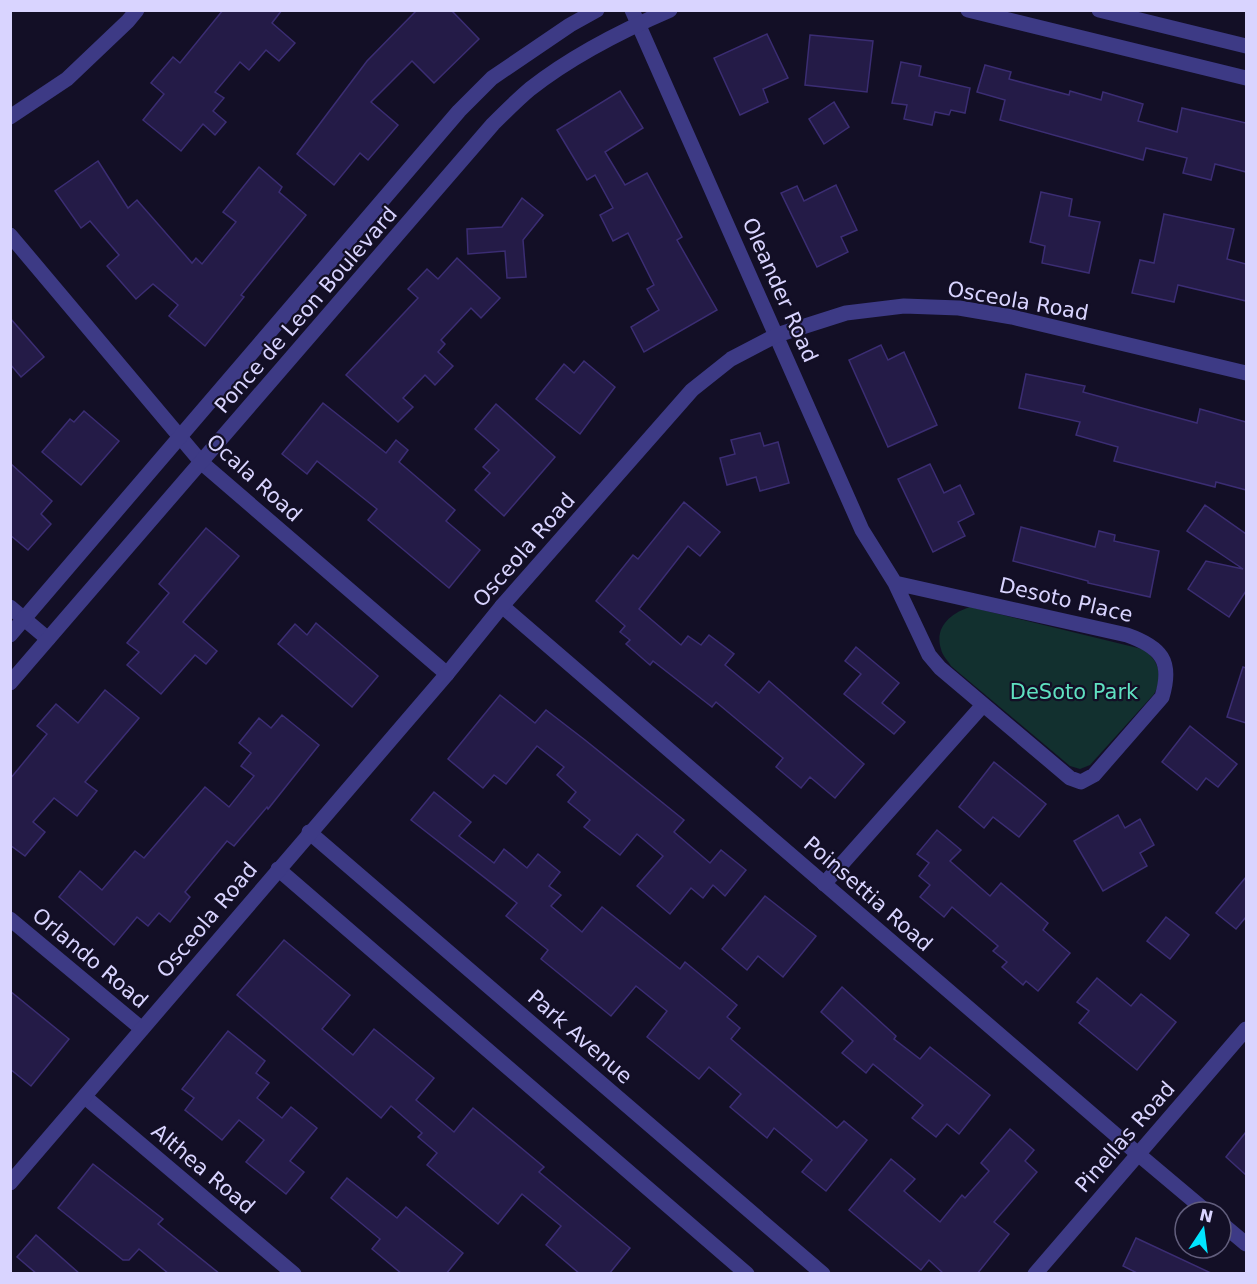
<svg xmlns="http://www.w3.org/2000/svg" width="1257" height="1284" viewBox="0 0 1257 1284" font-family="'DejaVu Sans',sans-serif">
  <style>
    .green { fill: #12302f }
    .building { fill: #241b47; stroke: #3b2d73; stroke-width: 1.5 }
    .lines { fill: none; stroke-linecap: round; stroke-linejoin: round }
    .street { stroke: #3d3a85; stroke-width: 15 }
    .labels { text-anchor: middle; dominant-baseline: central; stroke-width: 4.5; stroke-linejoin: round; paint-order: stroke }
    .street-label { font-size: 21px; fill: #d9d4ff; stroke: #130f26 }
    .park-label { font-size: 21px; fill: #5fe0c0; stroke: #130f26 }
  </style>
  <rect width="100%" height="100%" fill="#130f26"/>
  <path class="green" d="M970 607 1142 649C1159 659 1164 677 1154 694L1090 765 1080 769 1070 766 951 666C948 661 942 655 941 649 934 627 951 613 970 607Z"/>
  <g class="building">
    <polygon points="223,10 282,10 272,23 295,43 279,61 266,50 249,70 240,62 215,92 224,98 213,111 226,122 215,135 203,124 181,151 143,120 164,94 151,83 173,57 180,63"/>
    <polygon points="417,10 451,10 479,39 434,83 412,61 371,102 398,125 368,160 360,153 334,185 297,154 367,61"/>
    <polygon points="767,34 788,78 763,89 768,102 740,115 714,58"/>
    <polygon points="810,35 873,41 867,92 805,85"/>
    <polygon points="901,62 921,66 919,76 970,88 965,113 951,110 949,115 935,112 932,125 904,119 907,105 892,103"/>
    <polygon points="985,65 1011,72 1009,79 1069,95 1070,91 1101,100 1103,92 1143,104 1138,121 1177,132 1182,108 1246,123 1246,172 1215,164 1211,180 1183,173 1187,158 1146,148 1143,160 1000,120 1005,100 977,92"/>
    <polygon points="620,91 643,128 605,152 625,185 647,173 682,237 677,240 717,310 644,352 631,327 659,310 647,289 654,285 628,233 613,241 600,215 613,208 595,175 587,180 557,130"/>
    <polygon points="834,102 849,127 824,144 809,119"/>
    <polygon points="98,161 128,208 137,200 192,263 196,258 202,264 236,222 223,212 259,167 282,187 279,192 306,215 241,295 244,297 205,346 169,316 178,305 153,284 136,299 107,266 119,255 90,221 81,228 55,191"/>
    <polygon points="836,185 857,230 841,237 848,252 817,267 781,193 797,186 804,201"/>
    <polygon points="1041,192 1072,199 1069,216 1100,222 1089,273 1042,263 1045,246 1030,242"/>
    <polygon points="522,198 543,215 523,240 526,277 507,278 505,251 468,254 467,229 502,227"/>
    <polygon points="1164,214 1234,229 1227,259 1246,264 1246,301 1178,285 1174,302 1132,293 1140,260 1154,263"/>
    <polygon points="457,258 500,298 481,318 471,308 441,340 445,344 438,352 453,366 435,385 425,375 403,398 413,407 398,422 346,375 418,298 408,289 427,269 438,279"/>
    <polygon points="10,318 44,357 21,377 10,364"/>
    <polygon points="881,345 888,360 904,352 937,425 888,447 849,360"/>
    <polygon points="584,361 615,387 580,434 536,399 564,364 574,373"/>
    <polygon points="1026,374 1085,386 1083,392 1197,423 1200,409 1246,422 1246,490 1216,482 1215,487 1114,461 1118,447 1076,435 1080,422 1019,408"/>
    <polygon points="323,403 386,453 396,440 408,450 399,462 455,510 446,521 480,550 449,588 368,520 377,509 317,461 307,474 282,454"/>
    <polygon points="496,404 555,457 504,516 475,490 490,473 483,467 499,450 475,429"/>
    <polygon points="84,411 119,441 81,485 42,452 70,419 74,422"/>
    <polygon points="760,433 764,446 778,442 789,483 760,491 756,477 727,485 720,458 735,454 731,440"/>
    <polygon points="10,463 52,501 41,514 51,524 28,550 10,535"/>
    <polygon points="930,464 944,493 960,485 974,514 958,522 965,536 933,552 898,479"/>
    <polygon points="684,502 720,532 700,556 688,546 639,609 681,645 688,636 701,645 709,635 734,654 725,665 759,693 769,681 864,764 835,798 810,777 801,788 776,767 783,758 716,702 712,707 653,661 650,665 626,644 630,640 620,632 625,626 596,601 633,555 638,559"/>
    <polygon points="1205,505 1246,534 1246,591 1229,617 1188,589 1206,561 1243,569 1187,531"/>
    <polygon points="1021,527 1095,547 1099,531 1115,535 1114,541 1159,551 1150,597 1088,583 1088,581 1013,561"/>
    <polygon points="206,528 239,556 183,622 217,651 206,664 195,655 161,694 127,665 139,652 127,643 169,593 159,584"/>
    <polygon points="316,623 378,676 352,707 278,644 295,624 307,635"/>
    <polygon points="856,647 899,683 882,703 905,722 894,734 844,694 861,674 845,661"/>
    <polygon points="1243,667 1246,668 1246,723 1227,717"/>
    <polygon points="105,690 139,718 85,782 97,791 77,816 54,798 33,822 45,832 25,856 10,845 10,779 47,734 37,726 56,704 78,723"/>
    <polygon points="500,695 535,723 546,710 585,740 684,820 674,832 710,863 721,850 746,870 725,896 713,885 703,898 691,888 670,914 637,886 663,856 637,834 620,855 584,827 590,820 568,802 576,792 557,775 564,767 537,746 506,784 494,775 483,788 448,759"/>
    <polygon points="282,715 319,745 268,809 267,807 234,846 227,841 185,892 190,897 170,922 159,913 148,926 137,917 114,945 59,897 80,871 102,890 135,851 144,858 205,787 229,807 254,776 241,766 251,753 239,743 259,718 271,728"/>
    <polygon points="1190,726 1237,764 1218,787 1206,778 1197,790 1162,762"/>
    <polygon points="994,762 1046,804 1019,837 993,817 984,828 959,807"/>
    <polygon points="434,792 471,822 459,836 494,863 504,849 527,868 538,854 560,872 549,886 561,895 551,906 582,932 602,907 680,969 685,962 737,1005 727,1017 740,1028 731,1039 837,1128 844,1121 867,1140 826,1191 802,1172 812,1160 774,1128 767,1138 730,1107 741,1094 709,1067 699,1079 647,1037 667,1011 636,986 611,1016 541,959 548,950 506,916 517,903 411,820"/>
    <polygon points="1118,815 1125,828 1140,819 1154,845 1140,853 1147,866 1103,891 1074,841"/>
    <polygon points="937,830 961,850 950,861 990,896 1001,883 1048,923 1043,930 1070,953 1038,991 1026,981 1023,985 1002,967 1007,962 993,951 998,946 952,907 944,917 920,897 930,885 919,876 929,863 917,854"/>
    <polygon points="1246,877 1246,917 1236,929 1216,913"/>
    <polygon points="765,896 816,936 783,977 758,956 747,970 722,949"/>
    <polygon points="1166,917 1189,935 1170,959 1147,941"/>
    <polygon points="284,940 350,995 322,1029 353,1055 374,1029 434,1078 416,1100 454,1132 473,1108 544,1167 539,1172 630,1248 609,1274 580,1274 546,1245 561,1226 522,1194 498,1224 427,1165 437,1153 418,1137 422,1133 391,1106 381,1118 237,995"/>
    <polygon points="1097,978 1131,1006 1141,994 1176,1022 1137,1070 1079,1023 1089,1011 1077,1002"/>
    <polygon points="842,987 896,1036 894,1039 920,1059 930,1047 990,1095 959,1134 947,1124 936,1137 912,1118 923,1105 873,1064 866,1073 842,1053 853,1041 821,1012"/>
    <polygon points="10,991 69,1039 31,1086 10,1069"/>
    <polygon points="228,1031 265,1061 256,1073 269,1083 257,1098 282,1118 291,1107 317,1128 290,1161 304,1172 286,1194 246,1162 264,1140 239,1120 222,1140 185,1110 194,1098 182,1089"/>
    <polygon points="1010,1129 1034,1150 1025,1161 1037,1172 994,1222 1009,1234 977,1274 944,1274 929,1260 921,1270 849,1210 891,1159 915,1179 904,1191 940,1222 962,1195 965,1198 989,1171 981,1163"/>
    <polygon points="1246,1132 1246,1175 1226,1157"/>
    <polygon points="93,1164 163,1219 158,1224 220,1274 169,1274 139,1249 129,1260 123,1260 58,1208"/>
    <polygon points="347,1178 397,1218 406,1207 463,1253 446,1274 402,1274 372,1249 380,1239 331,1198"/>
    <polygon points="36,1235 80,1274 37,1274 17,1257"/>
    <polygon points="1136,1238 1213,1274 1139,1274 1123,1266"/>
  </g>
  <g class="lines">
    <g class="street">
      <path d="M632 10 862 530 895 583 929 655 940 668 1070 778 1081 782 1094 775 1162 697C1173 661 1161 647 1127 635L895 583"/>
      <polyline points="968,10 1246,78"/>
      <polyline points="1099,10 1246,46"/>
      <polyline points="10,117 67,79 128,21 137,10"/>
      <polyline points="10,235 202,463 447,674"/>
      <polyline points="502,606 1138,1154 1207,1212"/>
      <polyline points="10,607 48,639"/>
      <polyline points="10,635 459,111 492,78 570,25 597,10"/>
      <path d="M10 683 493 124C505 112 517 100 530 89 572 56 621 31 670 10"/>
      <polyline points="309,832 823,1274"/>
      <polyline points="278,869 747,1274"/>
      <polyline points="824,884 983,705"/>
      <polyline points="10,919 142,1029"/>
      <polyline points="85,1097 294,1274"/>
      <polyline points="10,1183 447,674 502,606 692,390 731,359 777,335 846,313 904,306 959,308 1012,317 1246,373"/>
      <polyline points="1221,1223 1246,1244"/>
      <polyline points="1035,1274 1246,1029"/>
    </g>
  </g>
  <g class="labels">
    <g class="street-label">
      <text transform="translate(780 290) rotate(66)">Oleander Road</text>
      <text transform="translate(1018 301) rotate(10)">Osceola Road</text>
      <text transform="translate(306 310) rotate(-49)">Ponce de Leon Boulevard</text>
      <text transform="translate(254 478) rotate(42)">Ocala Road</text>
      <text transform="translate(524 550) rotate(-49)">Osceola Road</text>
      <text transform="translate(1066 600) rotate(13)">Desoto Place</text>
      <text transform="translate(868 894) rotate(41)">Poinsettia Road</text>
      <text transform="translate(207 920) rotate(-50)">Osceola Road</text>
      <text transform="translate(90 958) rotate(40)">Orlando Road</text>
      <text transform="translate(580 1037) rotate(41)">Park Avenue</text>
      <text transform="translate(1125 1137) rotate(-49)">Pinellas Road</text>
      <text transform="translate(203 1169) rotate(40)">Althea Road</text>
    </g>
    <g class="park-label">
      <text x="1074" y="692">DeSoto Park</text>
    </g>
  </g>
  <rect width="1257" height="1284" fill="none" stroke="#d9d4ff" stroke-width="24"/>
  <g transform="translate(1203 1230) rotate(13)"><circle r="28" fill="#130f26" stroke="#625e7d" stroke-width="1.5"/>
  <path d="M0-4.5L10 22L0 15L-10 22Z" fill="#00e5ff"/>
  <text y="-9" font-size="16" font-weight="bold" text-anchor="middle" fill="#d9d4ff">N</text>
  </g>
</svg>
